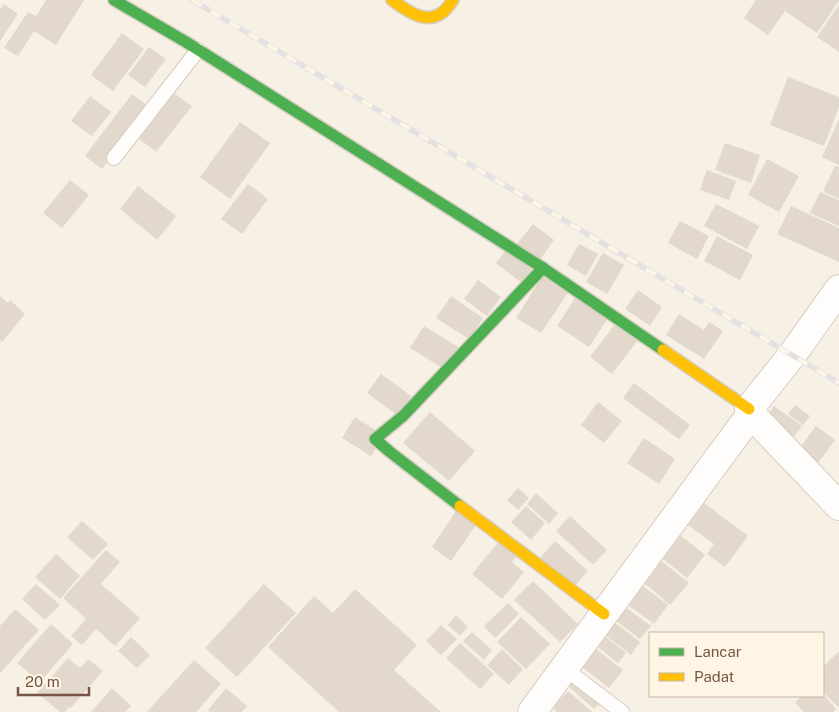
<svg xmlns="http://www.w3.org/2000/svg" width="839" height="712" viewBox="0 0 839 712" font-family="'Public Sans',sans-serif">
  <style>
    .building { fill: #e3d8cc }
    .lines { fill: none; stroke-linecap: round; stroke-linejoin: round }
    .lane-casing { stroke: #d8cdc3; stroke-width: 16 }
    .street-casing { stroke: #d8cdc3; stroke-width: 30 }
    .fast-casing { stroke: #d7ccc2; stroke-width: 14 }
    .slow-casing { stroke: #d7ccc2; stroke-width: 14 }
    .lane { stroke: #fefdfb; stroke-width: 14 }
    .street { stroke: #fefdfb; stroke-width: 28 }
    .fast { stroke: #4caf50; stroke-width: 11 }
    .slow { stroke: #ffc107; stroke-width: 11 }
    .rail-casing { stroke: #e4e1e3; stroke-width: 5.5 }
    .rail { stroke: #fff5e5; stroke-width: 4; stroke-dasharray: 11; stroke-linecap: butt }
  </style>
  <rect width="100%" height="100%" fill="#f7f0e5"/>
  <g class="building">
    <polygon points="46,0 84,0 56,45 34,31 18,56 4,48 28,12 36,16"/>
    <polygon points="756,0 839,0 839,1 817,33 785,11 768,35 744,18"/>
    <polygon points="4,4 18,14 0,41 0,10"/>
    <polygon points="839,5 839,52 817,37"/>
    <polygon points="122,33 144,49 113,91 91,75"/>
    <polygon points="149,47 166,59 145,87 128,75"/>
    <polygon points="788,77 839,97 839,107 824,146 770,125"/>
    <polygon points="171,91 192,106 156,152 136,136"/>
    <polygon points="132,94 149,107 102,169 85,156"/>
    <polygon points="90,96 111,112 92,136 71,121"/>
    <polygon points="839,119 839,165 822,157"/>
    <polygon points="240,122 270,143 230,199 200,177"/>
    <polygon points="725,143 760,155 751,183 715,170"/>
    <polygon points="767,159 799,176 779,212 748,195"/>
    <polygon points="835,166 839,167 839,199 823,191"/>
    <polygon points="707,170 736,181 729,200 700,190"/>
    <polygon points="70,180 89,195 62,228 43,213"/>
    <polygon points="248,184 268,199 242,234 221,219"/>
    <polygon points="138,186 176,216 157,240 120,209"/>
    <polygon points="820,192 839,200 839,226 810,213"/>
    <polygon points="716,204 759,226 747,249 704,226"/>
    <polygon points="791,206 839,228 839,262 777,234"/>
    <polygon points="680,221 709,236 697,259 668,243"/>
    <polygon points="533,224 554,240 539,261 517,244"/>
    <polygon points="717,236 753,255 740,280 704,261"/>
    <polygon points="579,244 598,254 586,276 567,265"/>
    <polygon points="506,250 533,271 523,284 496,263"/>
    <polygon points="603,253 624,265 607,294 586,282"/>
    <polygon points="543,275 569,291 541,333 516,318"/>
    <polygon points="478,280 501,297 487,316 464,299"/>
    <polygon points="638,290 662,307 650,326 625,309"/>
    <polygon points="577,295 609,316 589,347 557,326"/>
    <polygon points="0,296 8,303 10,300 25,314 2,342 0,340"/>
    <polygon points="451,296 483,318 469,339 436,318"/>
    <polygon points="679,314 704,330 709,322 723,331 704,359 666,335"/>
    <polygon points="615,324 637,341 612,374 590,357"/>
    <polygon points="424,326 460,348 446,370 410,348"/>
    <polygon points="381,374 411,396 397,415 367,393"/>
    <polygon points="634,383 690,425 679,439 623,398"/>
    <polygon points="598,402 622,421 604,443 581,425"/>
    <polygon points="795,405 810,416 803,425 788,414"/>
    <polygon points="774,406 802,426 790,442 763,422"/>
    <polygon points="430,412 475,451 449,481 403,443"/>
    <polygon points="355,417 384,436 371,456 342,438"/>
    <polygon points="816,426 835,440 818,463 799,449"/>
    <polygon points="644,438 675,459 659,484 627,463"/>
    <polygon points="518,488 529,498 518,510 507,500"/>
    <polygon points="536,493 558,513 549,524 527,504"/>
    <polygon points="704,503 748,536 725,567 707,554 714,544 688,525"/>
    <polygon points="526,506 545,523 531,540 511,522"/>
    <polygon points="458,508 478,522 451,561 432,547"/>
    <polygon points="570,516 607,550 593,565 556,531"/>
    <polygon points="82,521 108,544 93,560 67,537"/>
    <polygon points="680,535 705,555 687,578 662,558"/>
    <polygon points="501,539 519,553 512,562 524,572 502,599 472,574"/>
    <polygon points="555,541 588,571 569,592 536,563"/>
    <polygon points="106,550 120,562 101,584 140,618 115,646 96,629 82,645 71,636 86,619 63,598"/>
    <polygon points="56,554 80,576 60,599 35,577"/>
    <polygon points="660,560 689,583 670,605 642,581"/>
    <polygon points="533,581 578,624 560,642 514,600"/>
    <polygon points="639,583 668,605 654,624 624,602"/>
    <polygon points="36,584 60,605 45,620 22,599"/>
    <polygon points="264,584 296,613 237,677 205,648"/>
    <polygon points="355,589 417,645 394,670 441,712 339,712 268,647 314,596 333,613"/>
    <polygon points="508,603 519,614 495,638 484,626"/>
    <polygon points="624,606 651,626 640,639 614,619"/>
    <polygon points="15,609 39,630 0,673 0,626"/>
    <polygon points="456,615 468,627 460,636 448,625"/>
    <polygon points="521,617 550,644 526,669 497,642"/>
    <polygon points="613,621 640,642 631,655 603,633"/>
    <polygon points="51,624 73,644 40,682 17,663"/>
    <polygon points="441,625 457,639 441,655 426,641"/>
    <polygon points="472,632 492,650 484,660 463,641"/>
    <polygon points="601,633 626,653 618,663 593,643"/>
    <polygon points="131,637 150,655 137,668 118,651"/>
    <polygon points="460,643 494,674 480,689 446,658"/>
    <polygon points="591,645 623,670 609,688 577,663"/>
    <polygon points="502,649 523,669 509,685 487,665"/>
    <polygon points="839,651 839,706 838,707 823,692 823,667"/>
    <polygon points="68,658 80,668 88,659 103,671 70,709 69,707 65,712 60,712 37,693"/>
    <polygon points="194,660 221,684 196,712 147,712"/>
    <polygon points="574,678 601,702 594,709 567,685"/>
    <polygon points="112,688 131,706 125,712 91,712"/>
    <polygon points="226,688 247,706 242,712 210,712 208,710"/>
    <polygon points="568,691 592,712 557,712 552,708"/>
    <polygon points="823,694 836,709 833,712 804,712 795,702 802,696 823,696"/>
  </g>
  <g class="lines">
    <defs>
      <g id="lane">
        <polyline points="114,158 198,50"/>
        <polyline points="564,668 622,712"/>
      </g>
      <g id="street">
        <polyline points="751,414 839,506"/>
        <polyline points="532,712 751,414 749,409 792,355 839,289"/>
      </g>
      <g id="fast">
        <polyline points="114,0 186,42 543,268 663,350"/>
        <polyline points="460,506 390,452 375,439 403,416 543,268"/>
      </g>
      <g id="slow">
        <path d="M392 0C406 10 426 26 443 12 447 9 450 4 453 0"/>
        <polyline points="663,350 749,409"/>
        <polyline points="460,506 604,614"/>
      </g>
    </defs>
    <use href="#lane" class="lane-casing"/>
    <use href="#street" class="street-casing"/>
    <use href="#fast" class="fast-casing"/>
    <use href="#slow" class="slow-casing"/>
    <use href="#lane" class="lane"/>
    <use href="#street" class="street"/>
    <use href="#fast" class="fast"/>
    <use href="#slow" class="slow"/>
    <defs>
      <polyline id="rail" points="192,0 839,383"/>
    </defs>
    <use href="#rail" class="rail-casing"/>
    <use href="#rail" class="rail"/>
  </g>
  <rect x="649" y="632" width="175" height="65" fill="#fff5e5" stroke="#c8b5a5"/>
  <rect x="659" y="648" width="25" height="8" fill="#4caf50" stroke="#c8b5a5"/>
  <text x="694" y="657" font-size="15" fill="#755644">Lancar</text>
  <rect x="659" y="673" width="25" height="8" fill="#ffc107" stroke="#c8b5a5"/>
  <text x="694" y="682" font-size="15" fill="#755644">Padat</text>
  <path d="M18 687v8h71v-8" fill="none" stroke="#755644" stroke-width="2.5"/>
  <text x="25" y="687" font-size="15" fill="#755644" stroke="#fff5e5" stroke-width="4" paint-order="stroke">20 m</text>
</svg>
